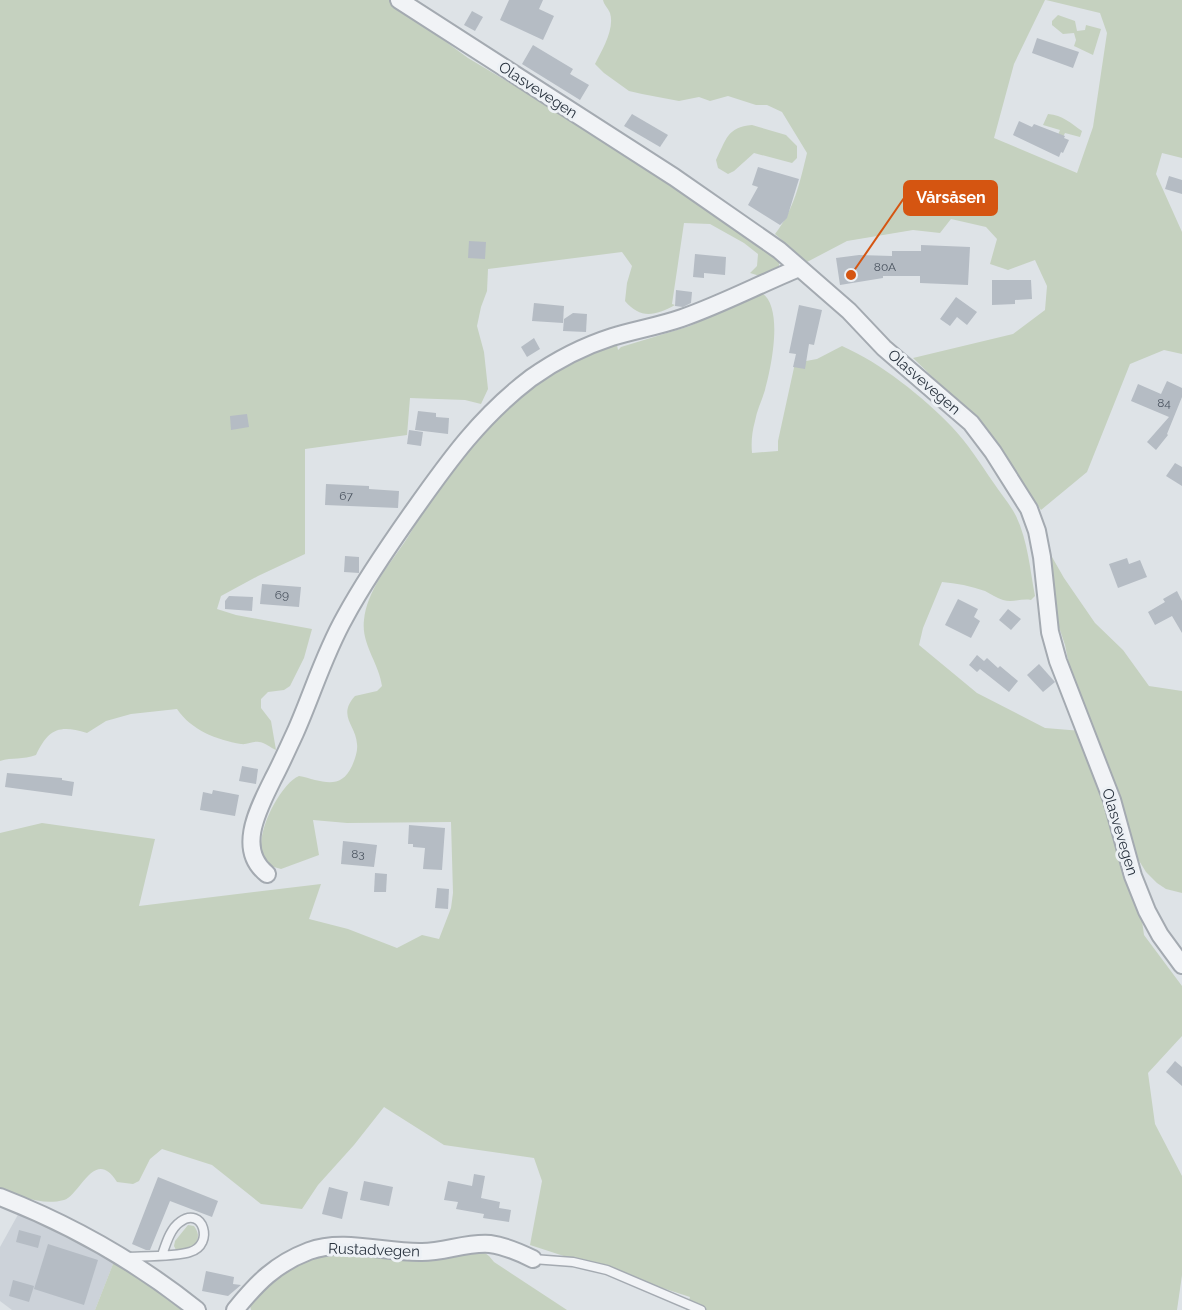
<svg xmlns="http://www.w3.org/2000/svg" width="1182" height="1310" viewBox="0 0 1182 1310" font-family="Raleway,sans-serif">
  <style>
    .built { fill: #ccd2d9 }
    .green { fill: #c5d1bf }
    .building { fill: #b5bcc4 }
    .lines { fill: none; stroke-linecap: round; stroke-linejoin: round }
    .service-casing { stroke: #a4aab1; stroke-width: 11 }
    .minor-casing { stroke: #a4aab1; stroke-width: 20 }
    .service { stroke: #f1f3f6; stroke-width: 8 }
    .minor { stroke: #f1f3f6; stroke-width: 16 }
    .labels { text-anchor: middle; dominant-baseline: central; stroke-width: 6; stroke-linejoin: round; paint-order: stroke }
    .number-label { font-size: 12px; fill: #4b5460 }
    .street-label { font-size: 15px; fill: #28323e; stroke: #edf1f5 }
    .leader { fill: none; stroke: #d55511; stroke-width: 2 }
    .callout-dot { fill: #d55511; stroke: #edf1f5; stroke-width: 2 }
    .callout { fill: #d55511; stroke: #d55511; stroke-width: 2 }
    .callout-label { font-size: 16px; text-anchor: middle; font-weight: bold; fill: #fff }
  </style>
  <rect width="100%" height="100%" fill="#dee3e7"/>
  <polygon class="built" points="20,1211 115,1259 95,1310 12,1310 0,1301 0,1247"/>
  <g class="green">
    <path d="M0 0H389L468 58 633 156 779 260V271L760 276 750 273 757 266 758 254 744 243 710 224 684 223 672 304 675 305C655 316 640 319 625 301L627 283 632 266 622 252 488 269 487 291 481 307 477 326 484 352 488 389 481 404 465 400 410 398 407 435 305 449V554L258 576 221 596 217 609 236 615 312 629 304 658 290 686 284 690 268 692 261 699V708L271 721 276 750C271 748 264 742 259 742 253 741 247 745 241 744 217 740 191 730 177 709L131 714 106 721 87 733C58 724 48 730 36 755 23 760 12 757 0 761Z"/>
    <path d="M603 0H1045L1014 64 994 138 1077 173 1093 127 1107 33 1100 13 1046 0H1182V158L1162 153 1156 174 1182 232V354L1164 350 1130 364 1087 472 1041 510 984 427 913 358 1013 334 1045 310 1047 286 1035 260 1008 270 990 264 997 239 986 227 951 219 940 233 913 230 847 241 807 262 775 234C794 210 800 182 807 153L782 112 767 105H756L728 96 710 101 699 97 679 101 642 94 629 91 604 73 595 64C602 50 615 29 610 13 608 8 604 5 603 0Z"/>
    <polygon points="1058,15 1075,21 1077,31 1085,30 1086,25 1101,29 1093,55 1074,46 1076,40 1074,33 1063,34 1052,25 1052,21"/>
    <path d="M1048 114C1063 115 1070 123 1082 131L1080 137 1065 133 1063 137 1058 135 1060 130 1043 125Z"/>
    <path d="M752 125 786 135 797 146V158L792 163 754 153 734 171 728 174 718 168 716 160C726 140 727 127 752 125Z"/>
    <path d="M762 293C784 308 771 368 765 390 762 400 757 410 755 421 752 432 751 442 752 453L778 451V441L795 363 817 359 842 346C881 363 923 397 952 427 968 444 980 463 993 482 1000 493 1010 504 1016 516 1028 541 1030 570 1035 596L1031 600C1022 598 1013 603 1003 600 997 598 991 594 985 591 971 586 956 583 942 582L923 628 919 645 977 693 1045 728 1082 731 1140 906 1144 935 1182 986V1036L1148 1073 1155 1124 1182 1176V1275L1177 1310H686L690 1297 530 1245 542 1181 534 1158 444 1145 384 1107 354 1145 318 1185 302 1209 261 1204 212 1165 162 1149 150 1159 139 1181 133 1184 117 1182C95 1146 80 1195 64 1200 42 1206 20 1196 0 1189V833L42 823 155 839 139 906 321 884 309 919 348 929 397 948 422 935 439 939 451 908 453 893 451 822 347 823 313 820 319 855 281 869C277 868 270 866 267 863 248 845 279 784 299 776 320 780 340 792 352 766 355 759 358 751 357 744 356 725 337 716 355 696L377 691 382 686C379 663 361 644 364 620 367 591 388 566 404 543 414 528 423 511 433 496 462 452 500 412 543 380L550 377V374L591 354 617 345 618 350 621 347 690 326 733 305Z"/>
    <polygon points="1052,557 1064,578 1095,623 1123,650 1149,686 1182,691 1182,893 1166,889 1157,883 1146,872 1138,859 1121,802 1073,685 1065,645 1055,615 1047,561"/>
    <path d="M188 1225 194 1226C200 1234 199 1240 192 1248L176 1250 174 1246 175 1241Z"/>
    <polygon points="482,1251 489,1256 494,1262 567,1310 251,1310 250,1306 285,1266 327,1252"/>
    <polygon points="115,1259 184,1310 95,1310"/>
  </g>
  <g class="building">
    <polygon points="509,0 543,0 539,9 554,16 543,40 500,20"/>
    <polygon points="472,11 483,17 475,31 464,25"/>
    <polygon points="1037,38 1079,52 1073,68 1032,53"/>
    <polygon points="533,45 573,69 570,74 589,85 580,100 522,64"/>
    <polygon points="632,114 668,135 660,147 624,126"/>
    <polygon points="1019,121 1032,127 1034,124 1065,136 1064,138 1069,140 1063,153 1061,152 1059,157 1013,135"/>
    <polygon points="758,167 799,179 787,218 780,225 748,205 758,187 752,185"/>
    <polygon points="1169,176 1182,180 1182,194 1165,189"/>
    <polygon points="469,241 486,242 485,259 468,258"/>
    <polygon points="921,245 970,247 968,285 920,283 920,276 883,276 883,278 840,285 836,258 859,255 892,256 892,251 921,251"/>
    <polygon points="695,254 726,257 725,275 704,273 704,278 693,277"/>
    <polygon points="992,280 1031,280 1032,299 1015,300 1015,304 992,305"/>
    <polygon points="676,290 692,292 691,303 683,307 675,306"/>
    <polygon points="956,297 977,312 967,325 957,317 950,326 940,319"/>
    <polygon points="534,303 564,306 563,323 532,321"/>
    <polygon points="799,305 822,310 814,345 809,344 805,369 793,367 796,354 789,353"/>
    <polygon points="573,313 587,314 586,332 563,331 564,319"/>
    <polygon points="534,338 540,349 527,357 521,347"/>
    <polygon points="1167,381 1182,388 1182,397 1167,434 1168,435 1156,450 1147,442 1169,417 1131,401 1138,384 1161,394"/>
    <polygon points="418,411 436,413 436,417 449,418 448,434 415,430"/>
    <polygon points="247,414 249,427 231,430 230,416"/>
    <polygon points="409,430 423,432 421,446 407,444"/>
    <polygon points="1175,463 1182,467 1182,486 1166,476"/>
    <polygon points="326,484 369,486 369,489 399,491 398,508 325,505"/>
    <polygon points="345,556 359,557 359,573 344,572"/>
    <polygon points="1127,558 1129,564 1140,560 1147,577 1118,588 1109,564"/>
    <polygon points="262,584 301,587 299,607 260,604"/>
    <polygon points="1177,591 1182,601 1182,633 1172,616 1155,625 1148,612 1165,602 1163,599"/>
    <polygon points="229,596 253,597 252,611 225,609 225,601"/>
    <polygon points="958,599 978,609 974,617 980,621 971,638 945,625"/>
    <polygon points="1008,609 1021,619 1011,630 999,620"/>
    <polygon points="977,655 984,661 987,658 998,668 1000,666 1018,681 1009,692 980,669 977,672 969,665"/>
    <polygon points="1039,664 1055,682 1043,692 1027,675"/>
    <polygon points="242,766 258,769 256,784 239,781"/>
    <polygon points="7,773 62,778 62,780 74,782 72,796 5,787"/>
    <polygon points="213,790 239,795 235,816 200,810 203,792 212,794"/>
    <polygon points="409,825 445,828 442,870 423,869 425,848 413,847 413,844 408,844"/>
    <polygon points="343,841 377,845 374,867 341,864"/>
    <polygon points="375,873 387,874 386,892 374,892"/>
    <polygon points="437,888 449,889 448,909 435,908"/>
    <polygon points="1175,1061 1182,1067 1182,1086 1166,1072"/>
    <polygon points="474,1174 485,1176 481,1198 500,1202 499,1208 511,1210 509,1222 483,1218 484,1214 456,1209 458,1202 444,1200 448,1181 472,1186"/>
    <polygon points="158,1177 218,1201 212,1217 170,1201 150,1250 146,1250 132,1244"/>
    <polygon points="364,1181 393,1187 389,1206 360,1200"/>
    <polygon points="329,1187 348,1192 342,1219 322,1214"/>
    <polygon points="19,1230 41,1236 38,1248 16,1242"/>
    <polygon points="48,1244 98,1260 84,1305 34,1289"/>
    <polygon points="206,1271 234,1277 233,1284 241,1285 228,1296 202,1291"/>
    <polygon points="13,1280 34,1286 29,1302 9,1296"/>
  </g>
  <g class="lines">
    <defs>
      <g id="service">
        <path d="M124 1257C141 1256 175 1257 190 1252 215 1245 203 1205 180 1222 170 1229 166 1244 162 1255"/>
        <polyline points="533,1259 573,1262 607,1270 701,1310"/>
      </g>
      <g id="minor">
        <polyline points="399,0 674,177 779,250 849,311 884,348 971,423 993,452 1029,509 1037,531 1042,557 1050,632 1058,661 1112,800 1133,876 1147,911 1160,935 1182,965"/>
        <path d="M267 874C235 849 260 806 273 779 281 764 288 748 295 733 312 695 324 654 345 617 365 580 390 544 414 510 450 459 481 416 531 378 555 361 584 346 612 337 635 330 659 326 682 318 722 304 760 284 799 268"/>
        <path d="M0 1197C72 1225 137 1262 197 1310"/>
        <path d="M235 1310C257 1283 275 1264 309 1251 343 1238 386 1253 422 1252 445 1252 467 1242 490 1244 505 1246 519 1252 533 1259"/>
      </g>
    </defs>
    <use href="#service" class="service-casing"/>
    <use href="#minor" class="minor-casing"/>
    <use href="#service" class="service"/>
    <use href="#minor" class="minor"/>
  </g>
  <g class="labels">
    <g class="number-label">
      <text x="885" y="267">80A</text>
      <text x="1164" y="403">84</text>
      <text x="346" y="496">67</text>
      <text x="282" y="595">69</text>
      <text x="358" y="854">83</text>
    </g>
    <g class="street-label">
      <text transform="translate(538 90) rotate(33)">Olasvevegen</text>
      <text transform="translate(924 382) rotate(41)">Olasvevegen</text>
      <text transform="translate(1120 832) rotate(73)">Olasvevegen</text>
      <text transform="translate(374 1250) rotate(2)">Rustadvegen</text>
    </g>
  </g>
  <path class="leader" d="M851 275L904 198"/>
  <circle class="callout-dot" cx="851" cy="275" r="6"/>
  <rect class="callout" x="904" y="181" width="93" height="34" rx="6"/>
  <g class="callout-label">
    <text x="951" y="203">Vårsåsen</text>
  </g>
</svg>
